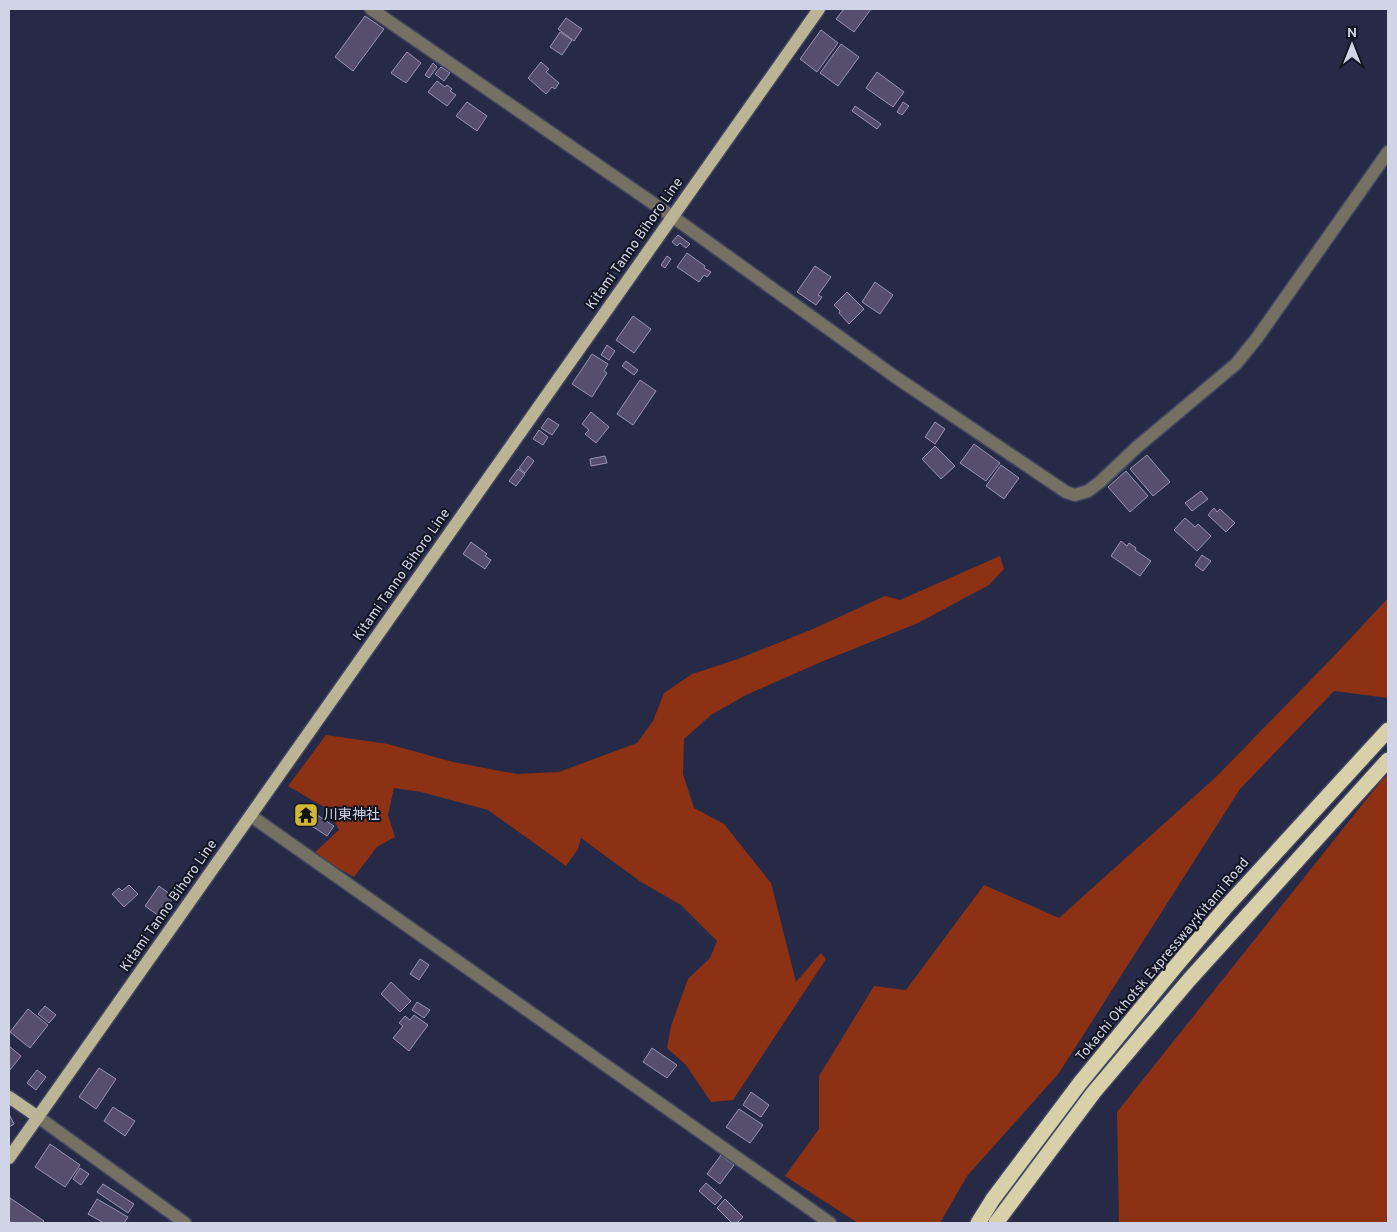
<svg xmlns="http://www.w3.org/2000/svg" width="1397" height="1232" viewBox="0 0 1397 1232" font-family="Overpass,'Noto Sans JP',sans-serif">
  <style>
    .forest { fill: #8c3114 }
    .building { fill: #564e6d; stroke: #9c93b6 }
    .lines { fill: none; stroke-linecap: round; stroke-linejoin: round }
    .minor-casing { stroke: #414561; stroke-width: 15 }
    .major-casing { stroke: #414561; stroke-width: 15 }
    .highway-casing { stroke: #414561; stroke-width: 18 }
    .minor { stroke: #747162; stroke-width: 12 }
    .major { stroke: #bcb595; stroke-width: 12 }
    .highway { stroke: #d8d0a9; stroke-width: 15 }
    .labels { text-anchor: middle; dominant-baseline: central; stroke-width: 4; stroke-linejoin: round; paint-order: stroke }
    .street-label { font-size: 14px; fill: #d1d4e7; stroke: #121421 }
    .poi-label { font-size: 14px; fill: #d1d4e7; stroke: #121421; text-anchor: start }
  </style>
  <rect width="100%" height="100%" fill="#262a47"/>
  <g class="forest">
    <polygon points="1000,556 1004,569 989,585 918,623 821,662 746,695 711,715 684,739 683,774 694,808 724,824 771,883 796,982 821,953 826,959 733,1100 711,1102 686,1065 667,1048 671,1026 688,979 710,958 717,941 681,905 641,882 581,838 578,849 566,866 488,810 421,792 394,788 388,815 395,837 377,847 354,877 313,854 339,830 329,810 288,786 326,735 388,744 453,762 517,774 559,772 637,743 653,721 664,693 692,674 738,659 813,629 885,596 900,600"/>
    <polygon points="1388,598 1388,698 1334,691 1240,789 1059,1073 967,1176 940,1223 858,1223 785,1176 819,1129 819,1076 874,986 906,990 984,885 1059,918 1217,776 1335,655"/>
    <polygon points="1388,774 1388,1223 1119,1223 1117,1112 1381,781"/>
  </g>
  <g class="building">
    <polygon points="844,9 871,9 854,32 836,19"/>
    <polygon points="365,16 384,29 353,71 335,57"/>
    <polygon points="566,18 582,29 574,41 558,29"/>
    <polygon points="821,30 838,43 817,72 800,59"/>
    <polygon points="560,32 572,40 562,55 550,47"/>
    <polygon points="841,44 859,57 838,86 820,73"/>
    <polygon points="407,52 421,63 406,83 391,73"/>
    <polygon points="541,62 549,69 546,72 559,83 555,89 552,87 546,94 528,78"/>
    <polygon points="433,63 437,67 429,78 425,75"/>
    <polygon points="441,67 450,73 444,81 435,74"/>
    <polygon points="877,72 904,92 893,107 866,88"/>
    <polygon points="437,81 445,87 447,85 452,89 450,91 456,95 447,106 428,92"/>
    <polygon points="467,102 487,116 477,131 456,116"/>
    <polygon points="903,102 909,106 902,115 897,112"/>
    <polygon points="855,106 881,124 877,129 852,111"/>
    <polygon points="678,235 690,244 686,248 680,243 677,246 672,242"/>
    <polygon points="687,253 705,266 704,268 711,272 707,277 704,275 699,282 677,267"/>
    <polygon points="667,256 671,259 665,268 661,265"/>
    <polygon points="815,266 831,277 818,295 822,297 816,305 797,292"/>
    <polygon points="875,282 893,295 880,314 862,302"/>
    <polygon points="847,292 864,309 849,324 839,313 840,311 834,305"/>
    <polygon points="633,316 651,329 634,353 616,340"/>
    <polygon points="607,345 615,351 609,360 601,355"/>
    <polygon points="592,354 608,364 604,371 607,373 592,397 572,384"/>
    <polygon points="626,361 638,370 634,375 622,366"/>
    <polygon points="640,380 656,391 633,425 617,414"/>
    <polygon points="591,412 609,427 596,443 585,434 589,430 582,424"/>
    <polygon points="548,418 559,425 552,435 541,428"/>
    <polygon points="935,422 945,429 935,444 925,437"/>
    <polygon points="539,430 548,437 543,445 533,439"/>
    <polygon points="974,444 1000,463 986,481 960,463"/>
    <polygon points="935,446 955,466 941,479 922,459"/>
    <polygon points="1147,455 1170,482 1153,496 1130,469"/>
    <polygon points="528,456 534,461 525,473 519,468"/>
    <polygon points="605,456 607,463 591,466 590,459"/>
    <polygon points="1001,465 1019,478 1004,499 986,486"/>
    <polygon points="518,469 525,474 516,486 509,481"/>
    <polygon points="1126,471 1148,496 1130,512 1108,487"/>
    <polygon points="1201,491 1208,499 1192,511 1185,503"/>
    <polygon points="1214,508 1217,512 1220,509 1235,523 1226,532 1208,515"/>
    <polygon points="1185,518 1195,527 1198,524 1211,536 1197,551 1174,530"/>
    <polygon points="1121,541 1127,546 1129,543 1136,548 1135,550 1151,561 1140,576 1111,556"/>
    <polygon points="471,542 487,554 485,556 491,560 485,569 463,554"/>
    <polygon points="1202,555 1211,561 1203,571 1195,565"/>
    <polygon points="314,813 334,826 327,836 307,823"/>
    <polygon points="129,885 138,894 124,907 112,894 119,888 122,891"/>
    <polygon points="159,886 174,897 159,916 145,906"/>
    <polygon points="420,959 429,965 419,980 410,974"/>
    <polygon points="391,982 411,1001 400,1012 381,994"/>
    <polygon points="417,1002 430,1010 424,1018 412,1010"/>
    <polygon points="45,1006 56,1015 49,1023 38,1014"/>
    <polygon points="28,1009 48,1025 30,1048 10,1032"/>
    <polygon points="414,1015 428,1025 409,1051 393,1038 403,1026 399,1023 405,1016 410,1020"/>
    <polygon points="9,1046 21,1056 9,1071"/>
    <polygon points="652,1048 677,1065 667,1078 643,1062"/>
    <polygon points="99,1068 116,1079 96,1109 79,1097"/>
    <polygon points="37,1070 46,1077 36,1090 27,1083"/>
    <polygon points="751,1092 769,1105 761,1117 743,1105"/>
    <polygon points="113,1107 135,1121 125,1136 104,1121"/>
    <polygon points="739,1109 763,1125 750,1143 726,1127"/>
    <polygon points="9,1114 14,1124 9,1127"/>
    <polygon points="50,1144 80,1165 65,1187 35,1167"/>
    <polygon points="721,1155 734,1165 720,1184 707,1174"/>
    <polygon points="80,1168 89,1174 81,1185 73,1179"/>
    <polygon points="706,1183 722,1197 715,1205 699,1191"/>
    <polygon points="103,1184 134,1204 128,1213 97,1192"/>
    <polygon points="10,1198 44,1221 42,1223 12,1223 9,1221"/>
    <polygon points="97,1199 128,1217 124,1223 104,1223 88,1214"/>
    <polygon points="725,1199 743,1217 737,1223 732,1223 717,1208"/>
  </g>
  <g class="lines">
    <defs>
      <g id="minor">
        <polyline points="371,9 673,217 894,376 1066,492 1075,495 1088,491 1100,482 1137,447 1236,364 1257,338 1388,152"/>
        <polyline points="251,816 830,1223"/>
        <polyline points="38,1117 185,1223"/>
      </g>
      <g id="major">
        <polyline points="9,1097 38,1117"/>
        <polyline points="9,1158 819,9"/>
      </g>
      <g id="highway">
        <polyline points="978,1223 993,1199 1080,1083 1175,967 1226,907 1388,730"/>
        <polyline points="996,1223 1094,1092 1189,980 1388,760"/>
      </g>
    </defs>
    <use href="#minor" class="minor-casing"/>
    <use href="#major" class="major-casing"/>
    <use href="#highway" class="highway-casing"/>
    <use href="#minor" class="minor"/>
    <use href="#major" class="major"/>
    <use href="#highway" class="highway"/>
  </g>
  <defs>
    <symbol id="temple-square" viewBox="-11 -11 22 22"><rect x="-9" y="-9" width="18" height="18" rx="4" fill="#d1b736" stroke="#121421"/><path d="M0-6L5-2H3V0L6.5 2.5H4V6H1.5V3h-3V6H-4V2.5H-6.5L-3 0V-2H-5Z" fill="#111"/></symbol>
  </defs>
  <g fill-rule="evenodd">
    <use href="#temple-square" x="292" y="801" width="28" height="28"/>
  </g>
  <g class="labels">
    <g class="street-label">
      <text transform="translate(635 244) rotate(-55)">Kitami Tanno Bihoro Line</text>
      <text transform="translate(402 575) rotate(-55)">Kitami Tanno Bihoro Line</text>
      <text transform="translate(169 906) rotate(-55)">Kitami Tanno Bihoro Line</text>
      <text transform="translate(1163 960) rotate(-50)">Tokachi Okhotsk Expressway;Kitami Road</text>
    </g>
    <g class="poi-label">
      <text x="324" y="815">川東神社</text>
    </g>
  </g>
  <rect width="1397" height="1232" fill="none" stroke="#d1d4e7" stroke-width="20"/>
  <g transform="translate(1352 45)" stroke="#121421" stroke-width="4" paint-order="stroke">
  <path d="M0-4L9 19L0 12L-9 19Z" fill="#d1d4e7"/>
  <text y="-8" font-size="14" font-weight="bold" text-anchor="middle" fill="#d1d4e7">N</text>
  </g>
</svg>
